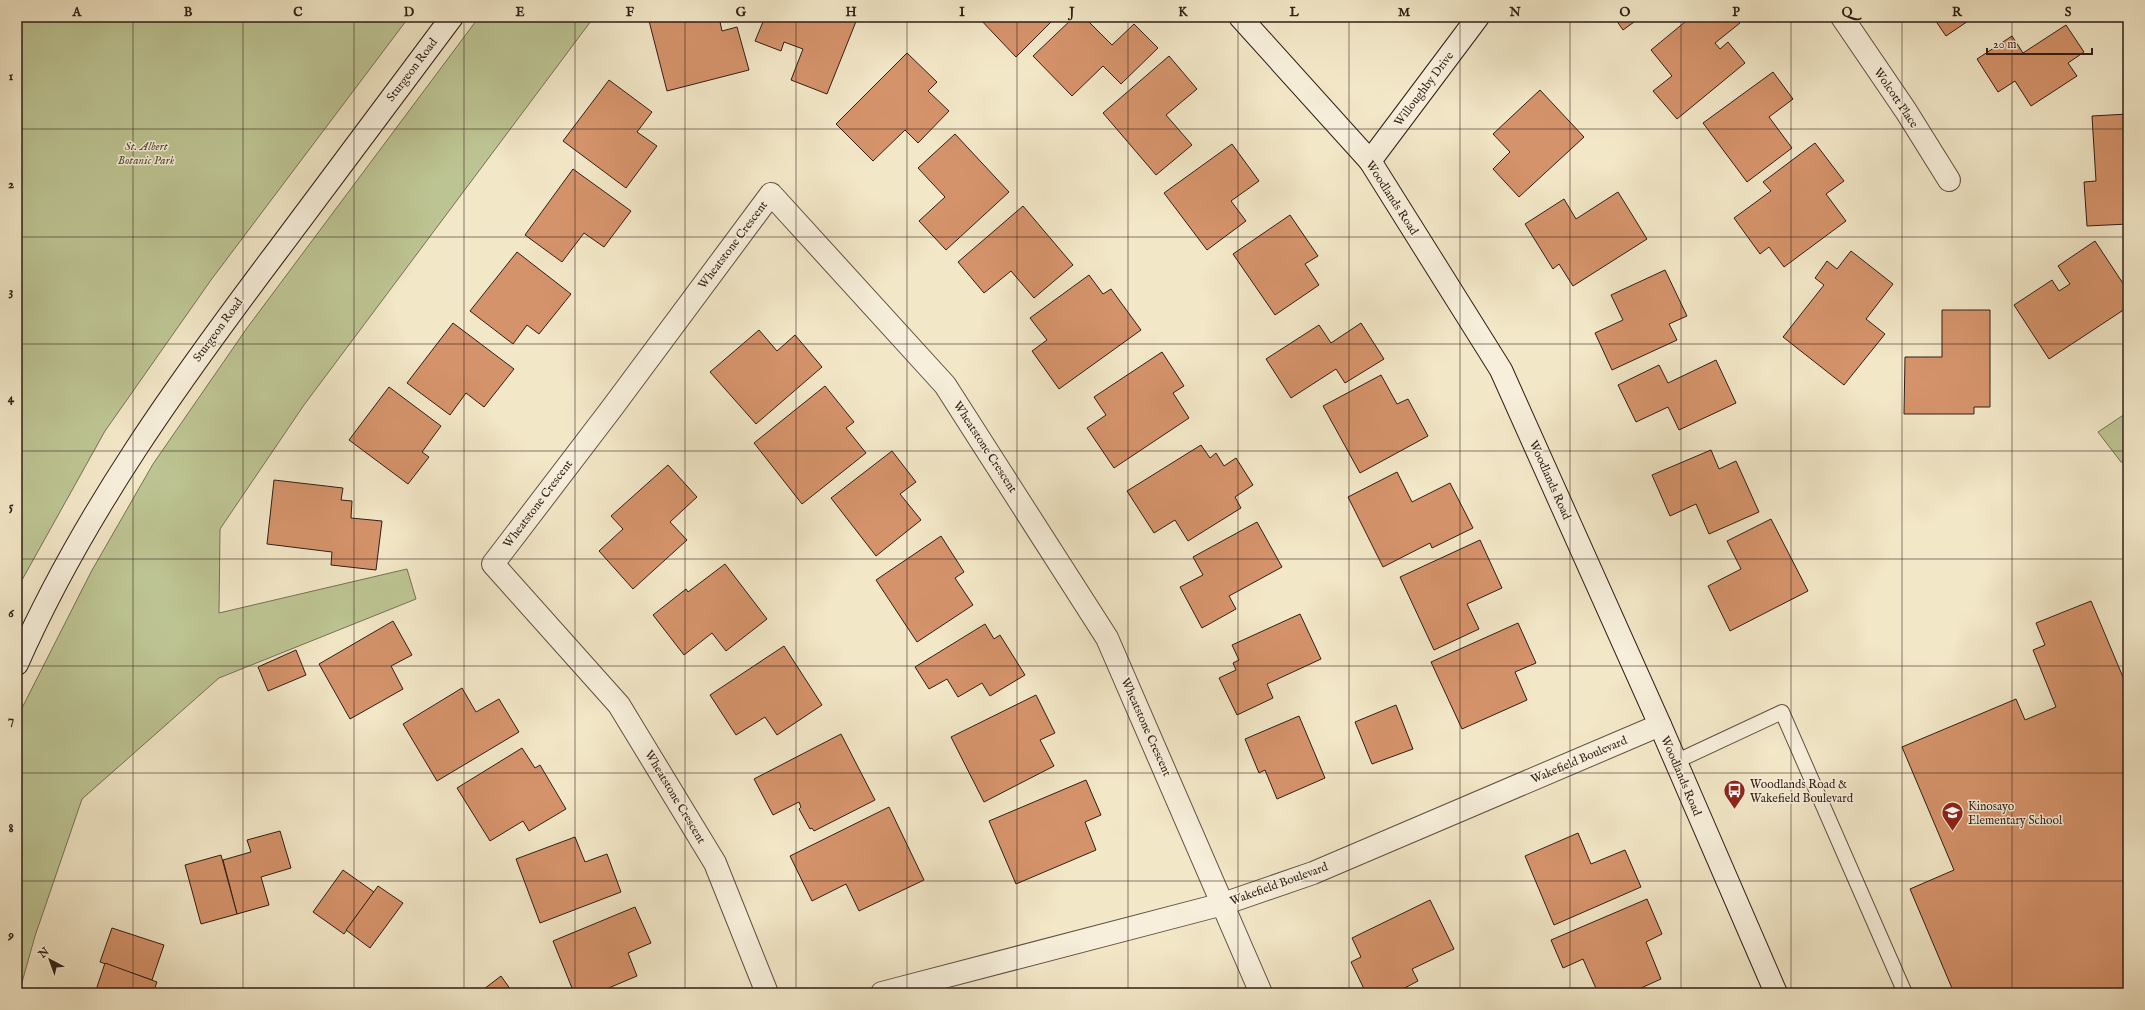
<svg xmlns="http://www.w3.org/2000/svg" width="2145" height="1010" viewBox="0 0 2145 1010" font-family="'IM FELL English',serif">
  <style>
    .green { fill: #bdc493; stroke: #777154 }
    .building { fill: #d5936b; stroke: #311e16 }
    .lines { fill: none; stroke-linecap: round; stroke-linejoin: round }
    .lane-casing { stroke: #615042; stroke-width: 16 }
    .street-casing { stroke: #615042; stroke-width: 24 }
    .secondary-casing { stroke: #311e16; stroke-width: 24 }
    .lane { stroke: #f7efdb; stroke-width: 14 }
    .street { stroke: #f7efdb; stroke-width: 22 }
    .secondary { stroke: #f7efdb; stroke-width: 22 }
    .grid { fill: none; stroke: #311e16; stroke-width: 1; stroke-opacity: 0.55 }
    .labels { text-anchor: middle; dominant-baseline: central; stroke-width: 3; stroke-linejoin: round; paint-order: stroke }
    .street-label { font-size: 12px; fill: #311e16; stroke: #f7efdb }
    .park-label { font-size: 12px; font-style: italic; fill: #5b503c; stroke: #f7efdb }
    .poi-label { font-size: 12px; fill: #311e16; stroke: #f7efdb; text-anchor: start }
    .neatline { fill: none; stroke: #311e16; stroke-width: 1.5 }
    .grid-label { font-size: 13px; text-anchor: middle; font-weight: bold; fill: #311e16 }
  </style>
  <rect width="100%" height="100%" fill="#f2e7c7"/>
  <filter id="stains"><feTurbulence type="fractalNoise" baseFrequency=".005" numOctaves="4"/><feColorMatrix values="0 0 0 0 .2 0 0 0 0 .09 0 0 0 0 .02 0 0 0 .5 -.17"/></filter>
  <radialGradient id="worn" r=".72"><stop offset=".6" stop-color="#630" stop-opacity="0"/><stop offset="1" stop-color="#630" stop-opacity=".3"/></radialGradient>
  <g class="green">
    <polygon points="17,17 409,17 211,280 105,431 17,589"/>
    <polygon points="479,17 594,17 304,405 220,529 219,613 407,569 416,599 219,678 82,799 35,936 19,993 17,993 17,721 22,708 91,572 153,464 247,328"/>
    <polygon points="2128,412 2128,463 2121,462 2098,432"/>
  </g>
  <g class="building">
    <polygon points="648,17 719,17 722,31 737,27 749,70 667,91"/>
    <polygon points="765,17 857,19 827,94 791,80 803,49 784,42 781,51 755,41"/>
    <polygon points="978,17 1056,17 1016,57"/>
    <polygon points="1074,17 1084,17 1112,45 1134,24 1158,48 1121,84 1103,66 1072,96 1033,56"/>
    <polygon points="1614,17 1641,17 1623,30"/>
    <polygon points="1691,17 1735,17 1740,23 1715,43 1720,49 1728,42 1745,63 1677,119 1653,91 1672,76 1651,50"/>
    <polygon points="1933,17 1974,17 1946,36"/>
    <polygon points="2066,25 2084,52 2068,63 2077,76 2031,106 2015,81 1998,92 1977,59 2012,36 2023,53"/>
    <polygon points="907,53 937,82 928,91 949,111 918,143 905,130 873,161 836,124"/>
    <polygon points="1169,56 1197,89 1166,115 1192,145 1156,175 1103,113"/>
    <polygon points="1773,72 1793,99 1769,117 1792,148 1747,182 1703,123"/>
    <polygon points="609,80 652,112 637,132 657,146 626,188 563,141"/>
    <polygon points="1540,90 1584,137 1519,197 1493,169 1510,152 1493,134"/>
    <polygon points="2128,114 2128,224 2087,226 2084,182 2096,181 2092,116"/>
    <polygon points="955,134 1009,192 946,250 919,221 945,197 918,168"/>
    <polygon points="1815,143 1844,181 1826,194 1846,221 1784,267 1769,247 1760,254 1734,218 1771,191 1763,182"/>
    <polygon points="1232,144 1259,181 1231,201 1246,221 1207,250 1164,193"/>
    <polygon points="573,169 631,211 604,247 584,233 562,262 525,235"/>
    <polygon points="1618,192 1647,239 1573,286 1559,264 1553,269 1525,224 1564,199 1576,219"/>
    <polygon points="1023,206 1073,265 1034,298 1011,271 984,293 958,262"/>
    <polygon points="1290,215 1318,256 1305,264 1319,285 1275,315 1233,254"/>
    <polygon points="2095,241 2128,291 2128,307 2049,359 2014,305 2052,280 2059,291 2070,284 2058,266"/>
    <polygon points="1851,251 1893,284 1866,319 1885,334 1844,385 1783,337 1824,285 1815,278 1827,261 1837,269"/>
    <polygon points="517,252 571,294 539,334 527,325 513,344 470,311"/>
    <polygon points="1665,270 1687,316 1669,324 1677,340 1612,370 1595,333 1623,320 1611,295"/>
    <polygon points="1089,275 1103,294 1111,289 1141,330 1059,389 1032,351 1047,340 1030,318"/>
    <polygon points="1942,310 1990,310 1990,407 1974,407 1974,414 1904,414 1905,357 1942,357"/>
    <polygon points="453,323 514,369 484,407 466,393 450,415 407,383"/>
    <polygon points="1361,323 1384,359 1345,383 1336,369 1291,398 1266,359 1319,325 1331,343"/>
    <polygon points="759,330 777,351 795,335 822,367 756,424 710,372"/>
    <polygon points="1162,352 1184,386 1173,393 1189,418 1114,468 1087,428 1106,415 1094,397"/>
    <polygon points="1716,360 1736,403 1679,430 1668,407 1636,422 1618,385 1659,365 1668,383"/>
    <polygon points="1381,375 1397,404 1408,399 1428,436 1360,473 1323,406"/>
    <polygon points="825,386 854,422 846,428 866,453 802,504 754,443"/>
    <polygon points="389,387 441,426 422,452 429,457 408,484 349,440"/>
    <polygon points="1201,445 1210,458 1216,453 1224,466 1236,458 1253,485 1235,497 1241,508 1188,541 1175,520 1154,533 1127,491"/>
    <polygon points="1711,450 1719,469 1736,461 1759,512 1709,534 1696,504 1670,516 1652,475"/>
    <polygon points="892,451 916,482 900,494 921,520 876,556 831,498"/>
    <polygon points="668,465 697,497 670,522 687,540 633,589 599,551 623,529 611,516"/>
    <polygon points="1397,472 1412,502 1450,483 1473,528 1432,548 1430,543 1383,567 1348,497"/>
    <polygon points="274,480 343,488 341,500 352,501 351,518 382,521 376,570 331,565 332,552 267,544"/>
    <polygon points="1771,519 1808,591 1730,631 1708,586 1741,569 1727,541"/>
    <polygon points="1257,522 1282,567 1229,596 1236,609 1202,628 1180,587 1203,575 1193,557"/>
    <polygon points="941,536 964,572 955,578 973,605 917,642 876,580"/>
    <polygon points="1480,540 1502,588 1467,604 1479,629 1434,650 1400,577"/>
    <polygon points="725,564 767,619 726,651 712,633 684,655 653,615 686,589 688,592"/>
    <polygon points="2091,601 2128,689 2128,993 1954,993 1910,889 1954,870 1902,747 2016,699 2025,720 2056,707 2033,650 2045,645 2036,623"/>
    <polygon points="1300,614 1321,659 1267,684 1273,698 1237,715 1219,678 1236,670 1233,663 1239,660 1232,645"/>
    <polygon points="393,621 412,655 391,666 403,689 350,719 319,664"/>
    <polygon points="1518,623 1536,663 1515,672 1527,700 1462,729 1431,662"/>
    <polygon points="985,624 994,639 1000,635 1025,675 990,696 982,683 958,697 947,679 929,689 915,667"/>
    <polygon points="784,646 822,705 777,735 765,717 736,735 710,695"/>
    <polygon points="296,650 306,675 268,691 258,667"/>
    <polygon points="462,688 476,712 499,699 519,732 437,781 403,724"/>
    <polygon points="1036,695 1055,733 1040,740 1054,766 984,802 951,737"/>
    <polygon points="1396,705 1413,749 1372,764 1355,722"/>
    <polygon points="1299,716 1325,778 1277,799 1265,770 1259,773 1245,739"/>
    <polygon points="841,734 875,800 814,831 812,828 810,829 799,809 801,807 799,802 773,815 754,779"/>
    <polygon points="522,748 535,768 540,765 566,809 529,831 523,821 490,841 457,788"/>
    <polygon points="1086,780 1101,815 1085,822 1096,850 1016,884 989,821"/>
    <polygon points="889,807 924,880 859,911 846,884 812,901 790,856"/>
    <polygon points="280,831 291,868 261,877 269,905 237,914 223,860 251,852 247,840"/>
    <polygon points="1578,833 1591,864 1625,850 1641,887 1554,925 1525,856"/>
    <polygon points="575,837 585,862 607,854 621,892 540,923 516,859"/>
    <polygon points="221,855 237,914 201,924 185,865"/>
    <polygon points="343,870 374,892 344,934 313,912"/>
    <polygon points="378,886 403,903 370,948 346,930"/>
    <polygon points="1647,899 1662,934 1646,942 1661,979 1630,993 1598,993 1583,959 1563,968 1551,940"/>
    <polygon points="1430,900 1454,949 1412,969 1418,981 1395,993 1366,993 1351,962 1361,957 1352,938"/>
    <polygon points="635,907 651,943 628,953 637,976 597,993 574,993 553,941"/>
    <polygon points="112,928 164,945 152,980 100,962"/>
    <polygon points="105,963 157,982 153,993 95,993"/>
    <polygon points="501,976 513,993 480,992"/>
  </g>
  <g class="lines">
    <defs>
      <polyline id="lane" points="1675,762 1782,712 1905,993"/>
      <g id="street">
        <polyline points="1842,17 1906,111 1949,180"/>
        <polyline points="767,993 715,863 619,705 493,564 612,408 771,194 945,385 1107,638 1261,993"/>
        <polyline points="882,993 1223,904 1313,873 1660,725"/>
      </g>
      <g id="secondary">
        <polyline points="1240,17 1370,161 1501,370 1660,725 1776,993"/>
        <polyline points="1370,161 1478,17"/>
        <path d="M17 664C83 514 180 380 278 250 336 172 394 95 452 17"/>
      </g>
    </defs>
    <use href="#lane" class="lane-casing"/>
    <use href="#street" class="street-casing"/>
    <use href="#secondary" class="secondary-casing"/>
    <use href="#lane" class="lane"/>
    <use href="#street" class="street"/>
    <use href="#secondary" class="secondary"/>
  </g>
  <path class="grid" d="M133 17V993M243 17V993M354 17V993M464 17V993M575 17V993M685 17V993M796 17V993M907 17V993M1017 17V993M1128 17V993M1238 17V993M1349 17V993M1460 17V993M1570 17V993M1681 17V993M1791 17V993M1902 17V993M2012 17V993M17 129H2128M17 237H2128M17 344H2128M17 451H2128M17 559H2128M17 666H2128M17 773H2128M17 881H2128"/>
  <defs>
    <symbol id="bus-pin" viewBox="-11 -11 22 30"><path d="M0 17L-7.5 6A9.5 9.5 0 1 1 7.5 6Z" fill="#8f2418" stroke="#f7efdb"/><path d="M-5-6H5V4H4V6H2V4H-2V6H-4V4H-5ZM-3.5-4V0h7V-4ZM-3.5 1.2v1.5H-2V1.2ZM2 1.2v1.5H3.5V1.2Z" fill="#fff"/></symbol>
    <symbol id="school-pin" viewBox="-11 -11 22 30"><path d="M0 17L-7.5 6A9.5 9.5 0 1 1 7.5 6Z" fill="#8f2418" stroke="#f7efdb"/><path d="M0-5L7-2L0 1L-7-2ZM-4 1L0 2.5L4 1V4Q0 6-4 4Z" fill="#fff"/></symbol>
  </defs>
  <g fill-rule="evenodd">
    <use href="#bus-pin" x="1722" y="778" width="25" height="34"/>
    <use href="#school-pin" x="1940" y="800" width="25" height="34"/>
  </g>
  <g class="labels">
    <g class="street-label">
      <text transform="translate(412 70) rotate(-53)">Sturgeon Road</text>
      <text transform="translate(1424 89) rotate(-53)">Willoughby Drive</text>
      <text transform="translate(1896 98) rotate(56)">Wolcott Place</text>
      <text transform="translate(1392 198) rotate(57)">Woodlands Road</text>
      <text transform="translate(733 245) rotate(-53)">Wheatstone Crescent</text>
      <text transform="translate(218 330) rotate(-54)">Sturgeon Road</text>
      <text transform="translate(985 447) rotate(57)">Wheatstone Crescent</text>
      <text transform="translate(1550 480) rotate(66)">Woodlands Road</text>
      <text transform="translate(538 504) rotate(-53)">Wheatstone Crescent</text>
      <text transform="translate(1146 727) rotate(66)">Wheatstone Crescent</text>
      <text transform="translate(1579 760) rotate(-23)">Wakefield Boulevard</text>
      <text transform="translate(1681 776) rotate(67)">Woodlands Road</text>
      <text transform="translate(675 797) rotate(59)">Wheatstone Crescent</text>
      <text transform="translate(1279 884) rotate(-20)">Wakefield Boulevard</text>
    </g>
    <g class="park-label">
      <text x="146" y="146">St. Albert<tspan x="146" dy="14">Botanic Park</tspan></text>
    </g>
    <g class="poi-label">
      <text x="1750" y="784">Woodlands Road &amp;<tspan x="1750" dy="14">Wakefield Boulevard</tspan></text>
      <text x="1968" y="806">Kinosayo<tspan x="1968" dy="14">Elementary School</tspan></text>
    </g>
  </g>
  <rect width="2145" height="1010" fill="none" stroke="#f2e7c7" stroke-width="44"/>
  <g transform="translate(50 960) rotate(319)" stroke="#f7efdb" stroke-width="3" paint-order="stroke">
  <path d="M0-3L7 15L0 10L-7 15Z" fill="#311e16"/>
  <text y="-6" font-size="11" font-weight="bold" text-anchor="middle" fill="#311e16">N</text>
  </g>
  <path d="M1987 48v6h105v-6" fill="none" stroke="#311e16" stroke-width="2"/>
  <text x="1993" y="48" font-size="12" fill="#311e16" stroke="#f7efdb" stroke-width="3" paint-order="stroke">20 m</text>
  <rect x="22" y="22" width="2101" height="966" class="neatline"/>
  <g class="grid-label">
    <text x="77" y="16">A</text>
    <text x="188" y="16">B</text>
    <text x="298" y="16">C</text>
    <text x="409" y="16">D</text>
    <text x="520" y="16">E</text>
    <text x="630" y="16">F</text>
    <text x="741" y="16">G</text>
    <text x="851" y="16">H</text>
    <text x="962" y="16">I</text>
    <text x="1072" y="16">J</text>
    <text x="1183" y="16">K</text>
    <text x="1294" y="16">L</text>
    <text x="1404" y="16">M</text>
    <text x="1515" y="16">N</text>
    <text x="1625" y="16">O</text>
    <text x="1736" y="16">P</text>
    <text x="1847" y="16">Q</text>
    <text x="1957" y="16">R</text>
    <text x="2068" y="16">S</text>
    <text x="11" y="80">1</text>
    <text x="11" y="188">2</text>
    <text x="11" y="295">3</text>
    <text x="11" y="402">4</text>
    <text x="11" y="510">5</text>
    <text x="11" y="617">6</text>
    <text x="11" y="724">7</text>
    <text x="11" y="832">8</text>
    <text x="11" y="939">9</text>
  </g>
  <rect width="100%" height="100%" filter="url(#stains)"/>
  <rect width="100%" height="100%" fill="url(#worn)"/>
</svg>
